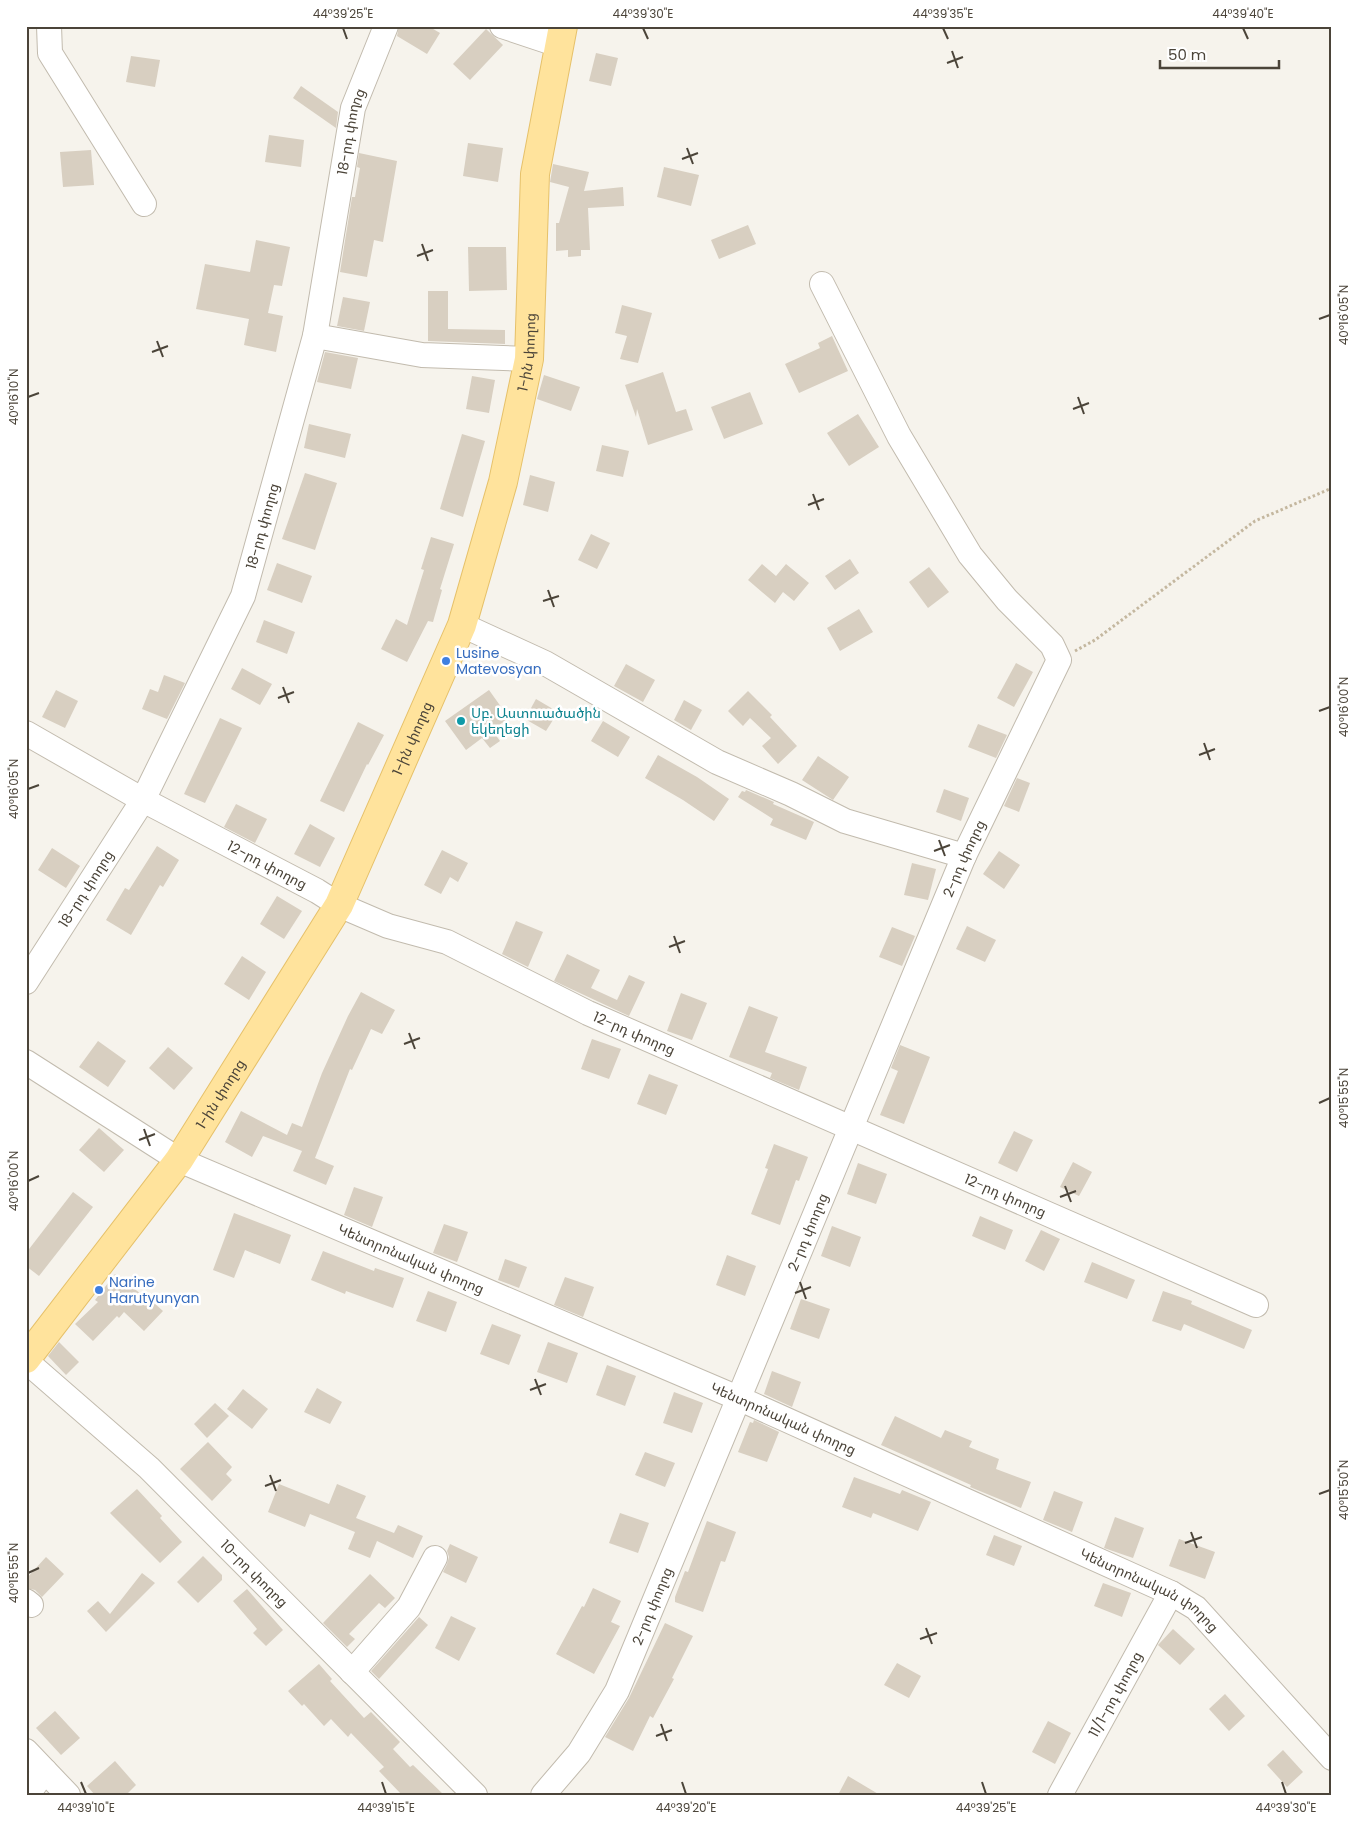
<svg xmlns="http://www.w3.org/2000/svg" width="1358" height="1821" viewBox="0 0 1358 1821" font-family="Poppins,'Noto Sans Armenian',sans-serif">
  <style>
    .building { fill: #d8cfc1 }
    .lines { fill: none; stroke-linecap: round; stroke-linejoin: round }
    .minor-casing { stroke: #c2bbae; stroke-width: 26 }
    .major-casing { stroke: #e6c16a; stroke-width: 30 }
    .path { stroke: #c4b79f; stroke-width: 3; stroke-dasharray: 2.5 2.5; stroke-linecap: butt }
    .minor { stroke: #fff; stroke-width: 24 }
    .major { stroke: #ffe39c; stroke-width: 28 }
    .ticks { fill: none; stroke: #4b4439; stroke-width: 2 }
    .shop-dot { fill: #3f7fe0; stroke: #fff; stroke-width: 2 }
    .culture-dot { fill: #0f9aa8; stroke: #fff; stroke-width: 2 }
    .labels { text-anchor: middle; dominant-baseline: central; stroke-width: 5; stroke-linejoin: round; paint-order: stroke }
    .street-label { font-size: 14px; fill: #4b4439; stroke: #fff }
    .shop-label { font-size: 14px; fill: #366cbe; stroke: #fff; text-anchor: start }
    .culture-label { font-size: 14px; fill: #0d838f; stroke: #fff; text-anchor: start }
    .neatline { fill: none; stroke: #4b4439; stroke-width: 2 }
    .ticks-label { font-size: 12px; text-anchor: middle; fill: #4b4439 }
  </style>
  <rect width="100%" height="100%" fill="#f6f3ec"/>
  <g class="building">
    <polygon points="399,26 428,26 440,33 427,54 397,36"/>
    <polygon points="486,29 503,45 470,80 453,64"/>
    <polygon points="596,53 618,58 611,86 589,81"/>
    <polygon points="131,56 160,60 155,87 126,82"/>
    <polygon points="301,86 338,112 336,128 293,98"/>
    <polygon points="269,135 304,140 301,167 265,162"/>
    <polygon points="468,143 503,148 498,182 463,176"/>
    <polygon points="91,150 94,185 63,187 60,152"/>
    <polygon points="359,153 397,161 383,242 374,240 367,277 340,272 352,197 355,197 360,168 357,167"/>
    <polygon points="553,164 589,172 584,191 623,187 624,206 588,208 590,250 581,250 581,256 568,257 568,250 556,251 556,223 559,223 569,187 550,182"/>
    <polygon points="664,167 699,175 691,206 657,197"/>
    <polygon points="748,225 756,244 719,259 711,240"/>
    <polygon points="256,240 290,247 282,286 274,285 268,313 283,316 276,352 244,345 249,319 196,309 205,264 250,272"/>
    <polygon points="468,247 506,247 507,290 469,291"/>
    <polygon points="428,291 448,291 448,329 505,330 505,344 428,341"/>
    <polygon points="343,297 370,302 364,331 337,326"/>
    <polygon points="622,305 652,313 638,363 620,359 627,336 615,333"/>
    <polygon points="832,336 848,371 799,393 785,364 820,348 818,343"/>
    <polygon points="325,352 358,358 351,389 317,382"/>
    <polygon points="663,372 676,412 686,409 693,430 648,445 637,409 636,417 625,385"/>
    <polygon points="544,375 580,387 571,411 537,399"/>
    <polygon points="472,376 495,380 489,413 466,409"/>
    <polygon points="750,392 763,424 724,439 711,407"/>
    <polygon points="858,414 879,447 849,466 827,433"/>
    <polygon points="309,424 351,434 345,458 304,448"/>
    <polygon points="462,434 485,441 463,517 440,509"/>
    <polygon points="602,445 629,451 623,477 596,471"/>
    <polygon points="305,473 337,483 315,550 282,539"/>
    <polygon points="530,475 555,482 548,512 523,505"/>
    <polygon points="591,534 610,543 597,569 578,560"/>
    <polygon points="431,537 454,544 440,589 442,590 433,622 428,621 407,662 381,649 396,619 407,625 424,570 421,569"/>
    <polygon points="850,559 859,573 835,590 825,576"/>
    <polygon points="277,563 312,576 302,603 267,590"/>
    <polygon points="762,564 776,576 786,564 809,583 794,601 783,592 775,603 748,580"/>
    <polygon points="929,567 949,592 928,608 909,582"/>
    <polygon points="859,609 873,632 840,651 827,628"/>
    <polygon points="264,620 295,632 287,654 256,642"/>
    <polygon points="1016,663 1033,672 1014,707 997,698"/>
    <polygon points="626,664 655,680 643,702 614,686"/>
    <polygon points="242,668 272,684 260,705 231,689"/>
    <polygon points="164,675 185,683 167,719 142,709 150,689 158,692"/>
    <polygon points="56,690 78,701 65,728 42,717"/>
    <polygon points="489,690 509,718 492,730 500,741 490,748 482,738 466,750 445,721"/>
    <polygon points="748,691 772,715 770,717 797,746 778,764 762,746 771,738 750,718 743,726 728,711"/>
    <polygon points="536,699 558,712 546,731 525,719"/>
    <polygon points="684,700 702,710 691,730 674,720"/>
    <polygon points="220,718 242,728 205,803 184,794"/>
    <polygon points="603,721 630,737 618,757 591,741"/>
    <polygon points="358,722 384,735 368,765 367,764 344,812 320,801"/>
    <polygon points="978,724 1007,735 996,758 968,747"/>
    <polygon points="658,755 697,777 729,799 714,821 683,800 645,778"/>
    <polygon points="818,756 849,777 833,800 802,780"/>
    <polygon points="1017,778 1030,783 1019,812 1004,806"/>
    <polygon points="944,789 969,798 961,821 936,812"/>
    <polygon points="746,790 774,802 773,804 814,822 806,840 770,825 773,819 738,797 742,791 745,792"/>
    <polygon points="236,804 267,819 255,843 224,827"/>
    <polygon points="310,824 335,838 320,867 294,854"/>
    <polygon points="157,846 179,860 163,887 160,885 131,935 106,920 125,888 129,890"/>
    <polygon points="52,848 80,866 66,888 38,870"/>
    <polygon points="442,850 468,863 458,882 450,877 441,894 424,885"/>
    <polygon points="999,851 1020,865 1004,889 983,874"/>
    <polygon points="912,863 936,869 928,900 904,895"/>
    <polygon points="277,896 302,911 284,939 260,924"/>
    <polygon points="516,921 543,932 528,967 502,954"/>
    <polygon points="967,926 996,940 985,962 956,949"/>
    <polygon points="892,927 915,936 902,966 879,957"/>
    <polygon points="567,954 600,970 591,988 617,1000 629,975 645,982 629,1016 554,981"/>
    <polygon points="242,956 266,972 249,1000 224,984"/>
    <polygon points="361,992 395,1010 382,1034 371,1029 352,1070 350,1069 315,1158 334,1166 326,1185 293,1171 302,1151 263,1136 252,1157 225,1142 241,1111 287,1135 292,1123 302,1127 322,1073 348,1016"/>
    <polygon points="681,993 707,1003 692,1040 667,1031"/>
    <polygon points="749,1006 778,1017 765,1052 807,1067 799,1090 770,1078 772,1073 729,1057"/>
    <polygon points="592,1039 621,1049 609,1079 581,1069"/>
    <polygon points="98,1041 126,1061 108,1087 79,1067"/>
    <polygon points="900,1045 930,1057 904,1124 880,1115 898,1071 891,1068"/>
    <polygon points="168,1047 193,1068 174,1090 149,1068"/>
    <polygon points="649,1074 678,1085 666,1115 637,1104"/>
    <polygon points="99,1128 124,1150 104,1172 79,1150"/>
    <polygon points="1014,1131 1033,1140 1017,1172 998,1163"/>
    <polygon points="774,1144 808,1157 799,1181 796,1180 780,1225 751,1214 768,1169 765,1168"/>
    <polygon points="1073,1162 1092,1172 1079,1196 1060,1187"/>
    <polygon points="858,1163 887,1174 876,1204 847,1194"/>
    <polygon points="354,1187 383,1197 372,1227 344,1215"/>
    <polygon points="73,1192 93,1207 39,1276 26,1266 26,1253"/>
    <polygon points="234,1213 291,1235 280,1264 245,1250 234,1278 213,1270"/>
    <polygon points="980,1216 1013,1230 1005,1250 972,1236"/>
    <polygon points="444,1224 468,1232 457,1262 433,1253"/>
    <polygon points="832,1226 861,1237 850,1267 821,1256"/>
    <polygon points="1041,1230 1060,1239 1044,1271 1025,1261"/>
    <polygon points="323,1251 374,1271 375,1268 404,1278 393,1308 346,1291 345,1294 311,1280"/>
    <polygon points="727,1255 756,1266 745,1296 716,1285"/>
    <polygon points="505,1259 527,1267 519,1288 498,1280"/>
    <polygon points="1092,1262 1135,1280 1127,1299 1084,1282"/>
    <polygon points="115,1274 145,1297 146,1296 163,1311 144,1331 124,1312 119,1318 117,1316 93,1341 75,1324 98,1302 95,1300"/>
    <polygon points="565,1277 594,1287 583,1317 554,1305"/>
    <polygon points="428,1291 457,1302 446,1332 416,1321"/>
    <polygon points="1163,1291 1192,1301 1191,1304 1252,1330 1244,1349 1184,1324 1181,1331 1152,1321"/>
    <polygon points="801,1299 830,1309 819,1339 790,1329"/>
    <polygon points="492,1324 521,1335 509,1365 480,1354"/>
    <polygon points="59,1342 79,1362 66,1375 48,1356"/>
    <polygon points="548,1342 578,1353 567,1383 537,1372"/>
    <polygon points="607,1365 636,1376 625,1406 596,1395"/>
    <polygon points="772,1371 801,1382 792,1407 764,1394"/>
    <polygon points="317,1388 342,1402 330,1424 304,1412"/>
    <polygon points="243,1389 268,1409 252,1429 227,1409"/>
    <polygon points="674,1392 703,1403 692,1433 663,1423"/>
    <polygon points="215,1403 229,1416 207,1438 194,1424"/>
    <polygon points="895,1416 941,1438 945,1430 972,1441 969,1447 999,1459 996,1469 1031,1482 1021,1508 970,1487 971,1485 881,1445"/>
    <polygon points="754,1420 779,1432 767,1462 738,1452 750,1422 753,1423"/>
    <polygon points="208,1442 232,1467 226,1474 232,1480 212,1501 180,1469"/>
    <polygon points="645,1452 675,1463 665,1487 635,1475"/>
    <polygon points="854,1477 900,1494 902,1490 931,1502 918,1531 873,1513 871,1518 842,1507"/>
    <polygon points="279,1484 329,1504 337,1484 366,1496 356,1518 394,1533 398,1525 423,1536 413,1558 377,1541 370,1558 348,1549 355,1532 310,1514 305,1527 268,1512"/>
    <polygon points="137,1489 162,1516 160,1518 182,1542 160,1563 110,1513"/>
    <polygon points="1054,1491 1083,1502 1072,1532 1043,1520"/>
    <polygon points="620,1513 649,1523 638,1553 609,1543"/>
    <polygon points="1115,1517 1144,1528 1133,1558 1104,1548"/>
    <polygon points="707,1521 736,1532 725,1562 721,1561 703,1612 675,1602 675,1597 685,1571 688,1572"/>
    <polygon points="994,1535 1022,1546 1014,1566 986,1555"/>
    <polygon points="1179,1539 1215,1552 1205,1579 1169,1566"/>
    <polygon points="450,1544 478,1557 466,1583 443,1572 447,1564 449,1557 447,1551"/>
    <polygon points="203,1556 222,1575 222,1580 198,1603 177,1582"/>
    <polygon points="46,1557 64,1574 42,1597 35,1590 26,1588 26,1579"/>
    <polygon points="142,1573 155,1583 106,1632 87,1611 98,1601 110,1614"/>
    <polygon points="370,1574 395,1598 385,1608 379,1603 349,1634 355,1639 347,1647 323,1623"/>
    <polygon points="1103,1583 1131,1593 1122,1617 1094,1606"/>
    <polygon points="593,1588 621,1601 611,1622 620,1626 594,1674 556,1654 582,1606 584,1607"/>
    <polygon points="247,1589 283,1630 266,1646 253,1633 257,1629 233,1601"/>
    <polygon points="451,1616 476,1628 459,1661 435,1648"/>
    <polygon points="419,1617 428,1625 379,1679 371,1671"/>
    <polygon points="665,1623 693,1636 672,1678 674,1679 653,1718 650,1716 633,1751 605,1737 629,1698"/>
    <polygon points="1173,1629 1195,1649 1180,1665 1158,1645"/>
    <polygon points="897,1663 921,1676 909,1698 884,1685"/>
    <polygon points="319,1664 332,1679 330,1681 364,1718 371,1712 400,1742 393,1749 410,1767 413,1765 444,1795 402,1795 379,1771 384,1767 351,1733 348,1737 331,1719 324,1726 304,1704 302,1706 288,1691"/>
    <polygon points="1225,1694 1245,1716 1229,1731 1209,1709"/>
    <polygon points="55,1711 80,1738 61,1755 36,1728"/>
    <polygon points="1048,1721 1071,1733 1055,1764 1032,1752"/>
    <polygon points="1283,1750 1303,1772 1287,1787 1267,1765"/>
    <polygon points="115,1761 136,1785 126,1795 95,1795 87,1786"/>
    <polygon points="848,1776 880,1795 838,1795"/>
  </g>
  <g class="lines">
    <defs>
      <g id="minor">
        <polyline points="49,26 50,53 144,204"/>
        <polyline points="502,26 559,45"/>
        <polyline points="315,336 422,355 529,359"/>
        <polyline points="462,625 545,663 717,762 791,794 845,821 964,856"/>
        <path id="s1" d="M26 733 143 800 317 891 339 905 388 926 447 942 588 1013 1256 1305"/>
        <path id="s2" d="M26 982 143 800 243 596 315 336 353 108 386 26"/>
        <path id="s3" d="M26 1062 179 1160 738 1398 1171 1593 1196 1608 1332 1758"/>
        <path id="s4" d="M26 1361 149 1468 475 1795"/>
        <polyline points="26,1601 31,1605"/>
        <polyline points="352,1672 409,1607 435,1558"/>
        <polyline points="26,1751 68,1795"/>
        <polyline points="27,1795 45,1771"/>
        <path id="s5" d="M543 1795 579 1753 617 1691 964 856 1059 660 1052 645 1007 600 970 555 899 436 822 284"/>
        <path id="s6" d="M1060 1795 1171 1593"/>
      </g>
      <g id="major">
        <path id="s7" d="M26 1359 179 1160 339 905 462 625 503 482 529 359 535 174 563 26"/>
      </g>
    </defs>
    <use href="#minor" class="minor-casing"/>
    <use href="#major" class="major-casing"/>
    <polyline class="path" points="1075,651 1095,640 1255,521 1332,488"/>
    <use href="#minor" class="minor"/>
    <use href="#major" class="major"/>
  </g>
  <path class="ticks" d="M343 28 347 39M643 28 648 39M943 28 948 39M1243 28 1248 39M952 51 958 68M947 63 963 57M687 148 693 164M682 159 698 153M422 244 428 261M417 256 433 250M1319 319 1330 315M157 341 163 357M152 352 168 346M28 397 39 393M1078 397 1084 414M1073 409 1089 403M813 494 819 510M808 505 824 499M548 590 554 607M543 601 559 596M283 687 289 703M278 698 294 692M1319 711 1330 707M1204 743 1210 760M1199 755 1215 749M28 789 39 785M939 840 945 856M934 851 950 845M674 936 680 953M669 947 685 941M409 1033 415 1049M404 1044 420 1038M1319 1103 1330 1098M144 1129 150 1146M139 1140 155 1134M28 1181 39 1176M1065 1186 1071 1202M1060 1197 1076 1191M800 1282 806 1299M795 1293 811 1287M535 1379 541 1395M530 1390 546 1384M270 1475 276 1491M265 1486 281 1480M1319 1494 1330 1490M1191 1532 1197 1548M1185 1543 1202 1537M28 1573 39 1568M926 1628 932 1644M920 1639 937 1633M661 1724 667 1741M656 1736 672 1730M81 1782 86 1794M382 1782 386 1794M682 1782 686 1794M982 1782 986 1794M1282 1782 1286 1794"/>
  <g class="shop-dot">
    <circle cx="446" cy="661" r="5"/>
    <circle cx="99" cy="1290" r="5"/>
  </g>
  <circle class="culture-dot" cx="461" cy="721" r="5"/>
  <g class="labels">
    <g class="street-label">
      <text stroke="none"><textPath href="#s2" startOffset="921">18-րդ փողոց</textPath></text>
      <text stroke="none"><textPath href="#s7" startOffset="1139">1-ին փողոց</textPath></text>
      <text stroke="none"><textPath href="#s2" startOffset="516">18-րդ փողոց</textPath></text>
      <text stroke="none"><textPath href="#s7" startOffset="734">1-ին փողոց</textPath></text>
      <text stroke="none"><textPath href="#s5" startOffset="1030">2-րդ փողոց</textPath></text>
      <text stroke="none"><textPath href="#s1" startOffset="275">12-րդ փողոց</textPath></text>
      <text stroke="none"><textPath href="#s2" startOffset="111">18-րդ փողոց</textPath></text>
      <text stroke="none"><textPath href="#s1" startOffset="680">12-րդ փողոց</textPath></text>
      <text stroke="none"><textPath href="#s7" startOffset="329">1-ին փողոց</textPath></text>
      <text stroke="none"><textPath href="#s1" startOffset="1085">12-րդ փողոց</textPath></text>
      <text stroke="none"><textPath href="#s5" startOffset="625">2-րդ փողոց</textPath></text>
      <text stroke="none"><textPath href="#s3" startOffset="434">Կենտրոնական փողոց</textPath></text>
      <text stroke="none"><textPath href="#s3" startOffset="839">Կենտրոնական փողոց</textPath></text>
      <text stroke="none"><textPath href="#s4" startOffset="312">10-րդ փողոց</textPath></text>
      <text stroke="none"><textPath href="#s3" startOffset="1244">Կենտրոնական փողոց</textPath></text>
      <text stroke="none"><textPath href="#s5" startOffset="220">2-րդ փողոց</textPath></text>
      <text stroke="none"><textPath href="#s6" startOffset="115">11/1-րդ փողոց</textPath></text>
    </g>
    <g class="shop-label">
      <text x="456" y="653">Lusine<tspan x="456" dy="16">Matevosyan</tspan></text>
      <text x="109" y="1282">Narine<tspan x="109" dy="16">Harutyunyan</tspan></text>
    </g>
    <g class="culture-label">
      <text x="471" y="713">Սբ. Աստուածածին<tspan x="471" dy="16">եկեղեցի</tspan></text>
    </g>
  </g>
  <rect width="1358" height="1821" fill="none" stroke="#ffffff" stroke-width="55"/>
  <path d="M1160 60v8h119v-8" fill="none" stroke="#4b4439" stroke-width="2.5"/>
  <text x="1168" y="60" font-size="15" fill="#4b4439" stroke="#ffffff" stroke-width="4" paint-order="stroke">50 m</text>
  <rect x="28" y="28" width="1302" height="1766" class="neatline"/>
  <g class="ticks-label">
    <text x="343" y="18">44°39'25"E</text>
    <text x="643" y="18">44°39'30"E</text>
    <text x="943" y="18">44°39'35"E</text>
    <text x="1243" y="18">44°39'40"E</text>
    <text transform="translate(1344 315) rotate(-90)" y="4">40°16'05"N</text>
    <text transform="translate(14 397) rotate(-90)" y="4">40°16'10"N</text>
    <text transform="translate(1344 707) rotate(-90)" y="4">40°16'00"N</text>
    <text transform="translate(14 789) rotate(-90)" y="4">40°16'05"N</text>
    <text transform="translate(1344 1098) rotate(-90)" y="4">40°15'55"N</text>
    <text transform="translate(14 1181) rotate(-90)" y="4">40°16'00"N</text>
    <text transform="translate(1344 1490) rotate(-90)" y="4">40°15'50"N</text>
    <text transform="translate(14 1573) rotate(-90)" y="4">40°15'55"N</text>
    <text x="86" y="1812">44°39'10"E</text>
    <text x="386" y="1812">44°39'15"E</text>
    <text x="686" y="1812">44°39'20"E</text>
    <text x="986" y="1812">44°39'25"E</text>
    <text x="1286" y="1812">44°39'30"E</text>
  </g>
</svg>
